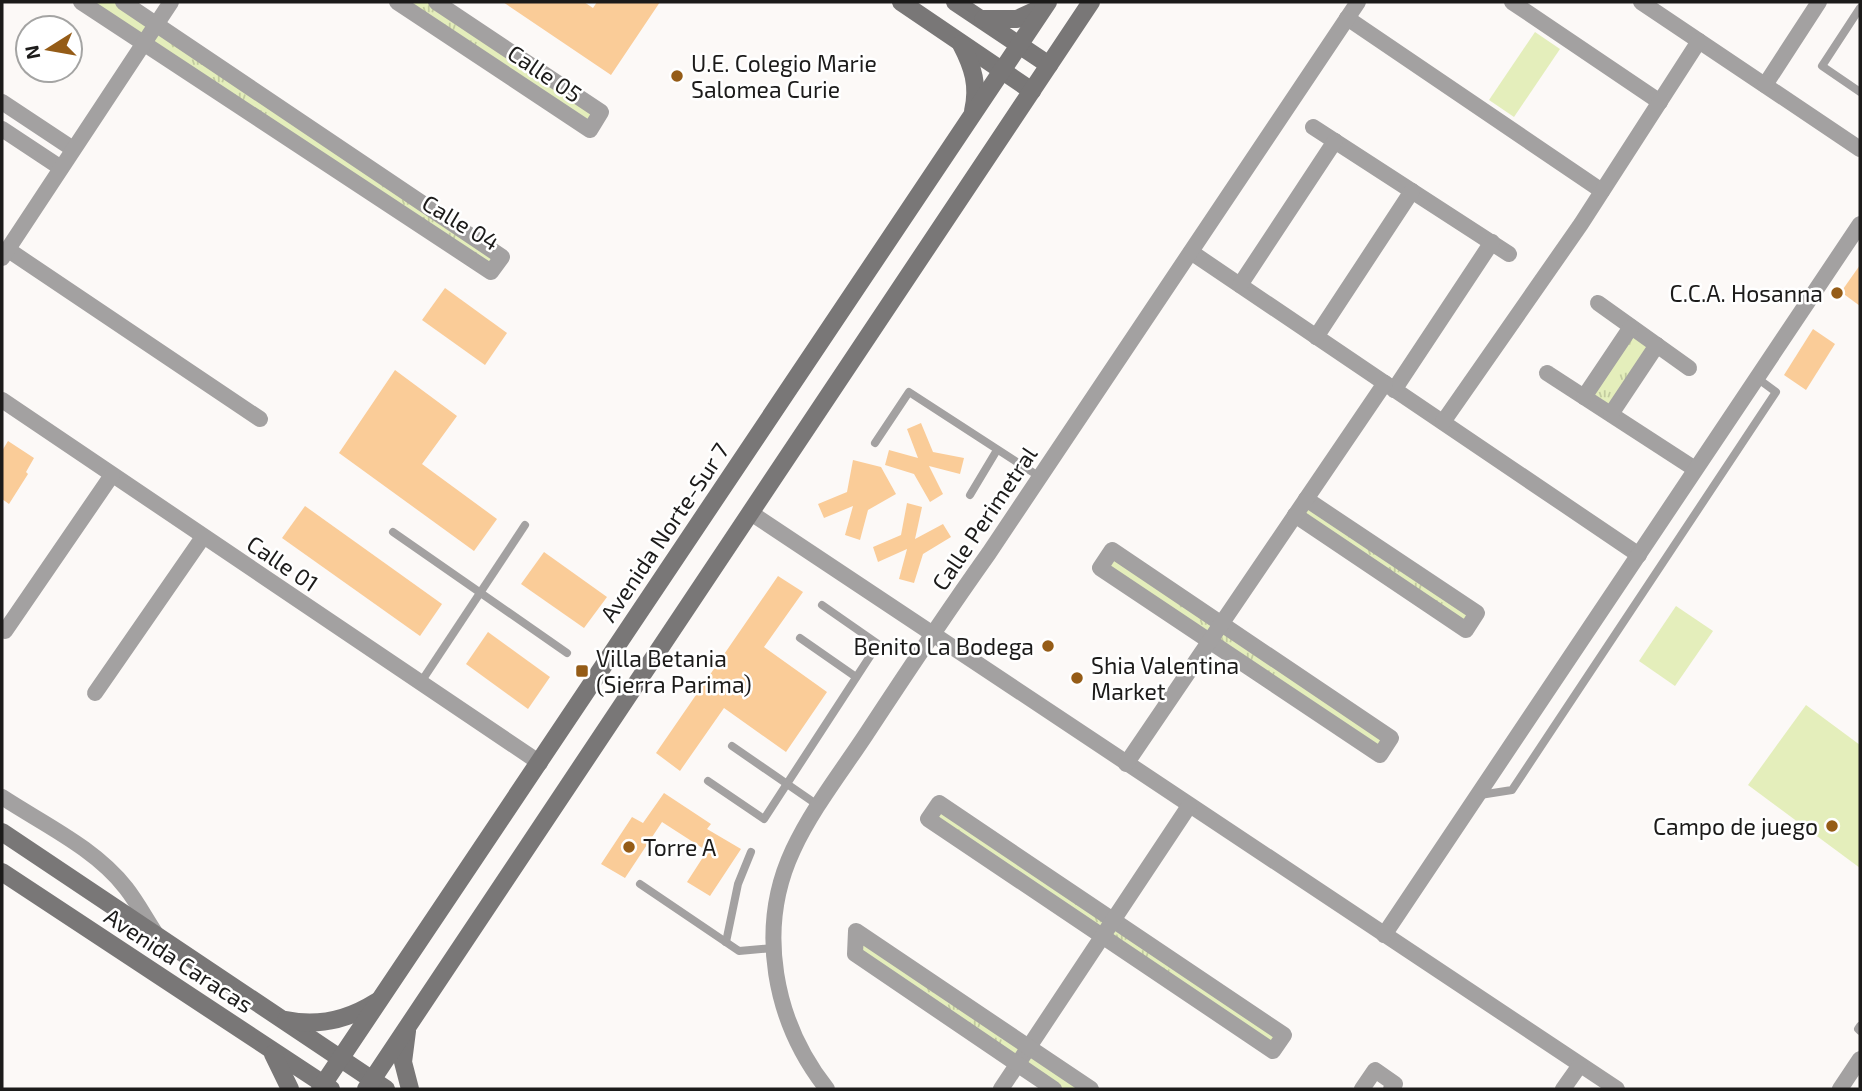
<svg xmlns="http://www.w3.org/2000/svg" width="1862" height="1091" viewBox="0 0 1862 1091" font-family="'Exo 2',sans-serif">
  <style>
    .grass { fill: url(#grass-tufts) }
    .park { fill: #e4eebb }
    .building { fill: #facc98 }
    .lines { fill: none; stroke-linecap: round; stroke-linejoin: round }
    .lane { stroke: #a3a1a1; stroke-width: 8 }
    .street { stroke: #a3a1a1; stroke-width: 16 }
    .secondary { stroke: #797777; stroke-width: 18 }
    .poi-dot { fill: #955c17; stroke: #fff; stroke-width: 2.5 }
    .labels { text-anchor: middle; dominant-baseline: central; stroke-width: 5; stroke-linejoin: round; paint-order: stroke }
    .poi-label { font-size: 23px; fill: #1c1b1a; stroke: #fff; text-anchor: start }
    .street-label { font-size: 23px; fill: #1c1b1a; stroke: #fff }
  </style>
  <defs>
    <pattern id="grass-tufts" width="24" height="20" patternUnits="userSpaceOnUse" patternTransform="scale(1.75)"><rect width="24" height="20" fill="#e4eebb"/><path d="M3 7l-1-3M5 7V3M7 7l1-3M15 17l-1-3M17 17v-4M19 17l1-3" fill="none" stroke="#c3cca0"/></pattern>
  </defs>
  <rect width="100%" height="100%" fill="#fcf9f7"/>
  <g class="grass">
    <polygon points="82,2 123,2 502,257 491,272"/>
    <polygon points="397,2 436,2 601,112 590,130"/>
    <polygon points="1631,327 1657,345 1611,414 1584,397"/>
    <polygon points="1306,499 1477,613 1466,630 1295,515"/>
    <polygon points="1112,550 1391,738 1380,755 1100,568"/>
    <polygon points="939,803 1284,1035 1273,1051 928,819"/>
    <polygon points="856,931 1091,1089 1054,1089 855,954"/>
  </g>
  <g class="park">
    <polygon points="1535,32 1560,49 1514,117 1489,100"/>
    <polygon points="1676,606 1713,631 1675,686 1639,661"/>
    <polygon points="1806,705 1860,745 1860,868 1748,785"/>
  </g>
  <g class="building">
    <polygon points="503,2 584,2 593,8 597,2 660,2 611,75"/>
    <polygon points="1860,265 1860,306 1841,292"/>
    <polygon points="445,288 507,333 485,365 422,320"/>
    <polygon points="1813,329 1835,344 1806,390 1784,375"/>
    <polygon points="395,370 457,416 422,464 497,519 474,551 339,453"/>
    <polygon points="921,423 933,452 964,458 960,474 929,466 943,494 930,502 914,474 885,465 889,450 918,458 907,429"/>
    <polygon points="8,441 34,458 26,472 28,474 9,504 2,499 2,451"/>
    <polygon points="853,460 881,467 896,494 868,510 860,540 845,535 853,506 824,518 818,504 847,492"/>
    <polygon points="907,503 922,507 915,539 943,524 951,537 923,554 914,583 899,579 907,549 878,562 873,547 901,535"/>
    <polygon points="305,506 442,604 420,636 282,538"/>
    <polygon points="544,552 607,597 584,628 521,584"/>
    <polygon points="778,576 803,592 764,647 827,692 786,752 724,708 680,771 656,753"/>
    <polygon points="488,632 550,677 528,709 466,664"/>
    <polygon points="664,793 711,824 707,829 741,849 710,896 687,882 707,851 662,822 625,878 601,864 632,817 643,823"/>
  </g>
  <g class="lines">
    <g class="lane">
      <polyline points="1860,8 1822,66 1860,92"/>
      <polyline points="875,443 909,392 1040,477"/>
      <polyline points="970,495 997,450"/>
      <polyline points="393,532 567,653"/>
      <polyline points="800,638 856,677"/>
      <polyline points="421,682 525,525"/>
      <polyline points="732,746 819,806"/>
      <polyline points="708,781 764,819 878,644 822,605"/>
      <polyline points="1480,795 1512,790 1776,392 1757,378"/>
      <polyline points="640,884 739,951 773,948"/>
      <polyline points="726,942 738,884 751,852"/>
      <polyline points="1860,1026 1858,1029 1860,1031"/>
    </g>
    <g class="street">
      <polyline points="81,2 491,272 502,257 123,2"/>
      <polyline points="397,2 590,130 601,112 436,2"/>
      <polyline points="1512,2 1660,102"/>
      <polyline points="1641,2 1860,149"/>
      <polyline points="1347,18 1602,191"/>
      <polyline points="1765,85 1819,2"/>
      <polyline points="2,102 73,149"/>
      <polyline points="1313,127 1509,254"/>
      <polyline points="2,129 61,168"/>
      <polyline points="7,249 260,419"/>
      <polyline points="1191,252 1639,555"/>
      <polyline points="2,258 171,2"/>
      <polyline points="1240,285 1335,141"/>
      <polyline points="1598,303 1689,368"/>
      <polyline points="1316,337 1412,191"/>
      <polyline points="1547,373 1695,469"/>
      <polyline points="1394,390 1492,242"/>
      <polyline points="1584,397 1631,327"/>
      <polyline points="2,400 540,763"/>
      <polyline points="1611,414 1657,345"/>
      <polyline points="1443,422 1581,224 1699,41"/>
      <polyline points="751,513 1617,1089"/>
      <polyline points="1295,515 1466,630 1477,613 1306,499"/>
      <polygon points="1112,550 1391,738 1380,755 1100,568"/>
      <polyline points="5,631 112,475"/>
      <polyline points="95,693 203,537"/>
      <polyline points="1126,764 1385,383"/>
      <path d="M2 797C43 824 95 848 126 888 137 902 146 919 156 934"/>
      <polygon points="939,803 1284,1035 1273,1051 928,819"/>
      <polyline points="1384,935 1860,224"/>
      <path d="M827 1089C774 1022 756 929 793 850 812 809 842 771 867 733 907 672 947 612 989 553L1358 2"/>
      <polyline points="1001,1089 1189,806"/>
      <polyline points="1054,1089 855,954 856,931 1091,1089"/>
      <polyline points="1362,1089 1375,1070 1395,1084 1391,1089"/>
      <polyline points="1563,1089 1580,1065"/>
      <polyline points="1840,1089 1860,1059"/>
    </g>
    <g class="secondary">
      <polyline points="901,2 1032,91"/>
      <polyline points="955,2 1049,65"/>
      <polyline points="983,19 1017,19 1043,7"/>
      <path d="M961 44C973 67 979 86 973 111"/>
      <polyline points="2,832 386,1089"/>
      <polyline points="2,872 331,1089"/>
      <path d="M286 1020C319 1027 349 1019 376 1002"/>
      <polyline points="407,1031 403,1062 410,1089"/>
      <polyline points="273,1054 290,1089"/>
      <polyline points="320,1089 1048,2"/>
      <polyline points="366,1089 1091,2"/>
    </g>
  </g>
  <g class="poi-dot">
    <circle cx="677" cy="76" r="7"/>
    <circle cx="1837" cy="293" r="7"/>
    <circle cx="1048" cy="646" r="7"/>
    <rect x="575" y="664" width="14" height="14" rx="3.5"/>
    <circle cx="1077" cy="678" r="7"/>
    <circle cx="1832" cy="826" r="7"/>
    <circle cx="629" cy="847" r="7"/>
  </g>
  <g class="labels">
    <g class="poi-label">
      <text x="691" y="63">U.E. Colegio Marie<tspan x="691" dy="26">Salomea Curie</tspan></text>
      <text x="1823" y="293" text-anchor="end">C.C.A. Hosanna</text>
      <text x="1034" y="646" text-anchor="end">Benito La Bodega</text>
      <text x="596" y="658">Villa Betania<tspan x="596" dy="26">(Sierra Parima)</tspan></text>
      <text x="1091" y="665">Shia Valentina<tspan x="1091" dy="26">Market</tspan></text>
      <text x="1818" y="826" text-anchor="end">Campo de juego</text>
      <text x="643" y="847">Torre A</text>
    </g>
    <g class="street-label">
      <text transform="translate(545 73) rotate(34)">Calle 05</text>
      <text transform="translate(461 222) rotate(31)">Calle 04</text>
      <text transform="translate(984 518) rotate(-56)">Calle Perimetral</text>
      <text transform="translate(664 532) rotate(-56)">Avenida Norte-Sur 7</text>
      <text transform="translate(283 563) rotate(34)">Calle 01</text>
      <text transform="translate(179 960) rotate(33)">Avenida Caracas</text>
    </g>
  </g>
  <rect width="1862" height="1091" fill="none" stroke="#1c1b1a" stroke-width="7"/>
  <g transform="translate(49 49) rotate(259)"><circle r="33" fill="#ffffff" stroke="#a4a4a3" stroke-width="2"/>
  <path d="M0-5L12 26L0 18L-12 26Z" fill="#955c17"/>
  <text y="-10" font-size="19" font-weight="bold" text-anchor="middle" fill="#1c1b1a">N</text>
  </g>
</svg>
